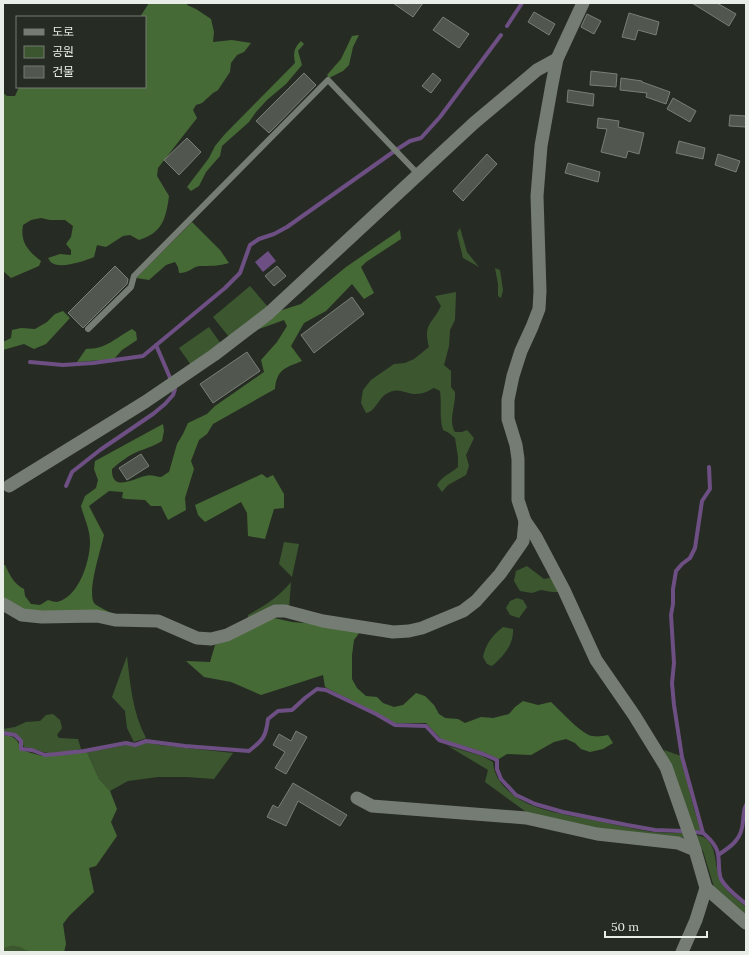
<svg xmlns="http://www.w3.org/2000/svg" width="749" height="955" viewBox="0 0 749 955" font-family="Lora,'Noto Sans KR',serif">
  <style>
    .green { fill: #3c572f }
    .forest { fill: #466a35 }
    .water { fill: #6d4f84 }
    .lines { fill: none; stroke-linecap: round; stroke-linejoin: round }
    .stream { stroke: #6d4f84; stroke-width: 4 }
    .building { fill: #51574e; stroke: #787f75 }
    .lane { stroke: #757c73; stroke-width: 6 }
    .street { stroke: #757c73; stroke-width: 13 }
  </style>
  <rect width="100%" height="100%" fill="#262c24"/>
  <g class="green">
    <polygon points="460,228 467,252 479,267 463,258 457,233"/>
    <polygon points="495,268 500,270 503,290 501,298 498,296 498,284"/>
    <polygon points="250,286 268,307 229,337 213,317"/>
    <path d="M456 292 455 320 450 330 449 346 444 365 451 371V387L455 392C456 405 448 420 455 432H462L467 430 474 438 466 455 469 466 466 475 448 485 442 492 437 485C442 476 450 474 458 467V457L455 438 449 433 443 430C439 417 442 405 440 391L434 388C428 391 423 394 416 394 405 394 398 386 386 394 378 399 375 412 366 413L361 403 363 390 371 380 394 364 405 363 414 359 429 347C423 323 432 325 441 306L435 296Z"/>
    <polygon points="209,327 221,344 191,365 179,348"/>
    <polygon points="284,542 299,544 292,577 279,564"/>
    <polygon points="527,566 544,579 554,577 561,592 552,592 541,590 532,593 520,591 514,581 516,571"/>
    <path d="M291 582 289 609 248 621V615C264 606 279 597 291 582Z"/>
    <polygon points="517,598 523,600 527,607 519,618 510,615 506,608 510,601"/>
    <path d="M503 627 513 629C514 644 503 657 492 666L487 664 483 657C486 643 492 636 503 627Z"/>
    <path d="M127 656C130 684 133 714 146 738L134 742 127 728 125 711 112 697Z"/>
    <path d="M53 714 60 720 62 728 57 735 59 738 78 739 81 749C71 751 59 754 49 753 40 752 33 748 24 747 20 734 16 734 3 732V729L15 727 26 722 40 721 46 715Z"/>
    <polygon points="146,742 159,745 233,753 214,779 187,777 158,777 128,781 110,791 99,779 87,752 127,745 135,746"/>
    <path d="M448 746 482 756 493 762C494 778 505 790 519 799 539 811 566 815 589 819 610 823 631 829 652 832 663 833 675 833 686 833L687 838 609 831 529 814 485 782 488 770Z"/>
    <polygon points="664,750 681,756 694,809 701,831 692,830"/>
    <path d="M695 835C719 837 713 863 720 880 725 891 737 899 746 907V916L714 887 703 851Z"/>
    <polygon points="15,945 32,952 3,952 3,949 7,946"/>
  </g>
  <g class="forest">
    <path d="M149 3H187V5L196 9 211 19 214 32 213 42 232 40 251 43 244 52 237 55 231 63 230 72 218 90 213 93 202 103 196 105 193 110 197 118 158 168 157 176 169 196C166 219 162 233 139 240L130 235 123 236 106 247 97 245 94 257C84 261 62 269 52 263 50 262 49 259 48 258L60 254 71 255V250L66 244 71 237 73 226 65 220H50L41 218 31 220 23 225C20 242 28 251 41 261L39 266 11 278 3 271V93L7 96H15L19 87H145V17H140Z"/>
    <polygon points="359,35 353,47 349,65 343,71 329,78 327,75 341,59 352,36"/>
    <path d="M301 41 304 44 298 51 302 65 286 84 267 100 256 112 249 122 222 146 220 156 206 172 199 186 191 191 187 187 209 158 215 146 225 134 295 63C293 53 294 48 301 41Z"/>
    <path d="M192 222 220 250 229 263C219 266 210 266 200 266 191 267 190 273 179 273L178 267 175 262 166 265 149 280 136 278Z"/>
    <path d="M400 230 401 239 366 262 361 267 374 293 364 299 352 284 326 311 304 323 291 346 302 361C285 368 277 369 275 389L213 424 207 434 199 440 191 461 194 469 185 498 186 510 168 520 161 506H151L145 500 126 499 122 498 123 492 109 491 89 506 104 535C101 549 87 591 94 603 97 607 110 611 115 616L30 612 3 599V565H5C10 575 13 583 24 589L25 596 31 604 40 605 48 600C51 601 55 602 57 602 79 597 90 561 90 542 90 529 84 518 81 506L85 496 96 488 98 480 94 469 95 461C118 449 140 436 163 424L164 431 162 441C154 446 147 448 139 451 129 455 120 462 112 469 111 493 135 478 145 476 151 474 156 477 161 477 163 476 167 473 169 472L177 444 183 434 188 423 207 414 215 406 264 372 261 360 277 342 287 326 284 320 259 329 257 326 279 311 301 304 346 267Z"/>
    <polygon points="63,311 70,318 46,344 34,349 24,344 3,350 3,342 11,338 12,330 21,328 35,329 47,322 55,314"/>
    <path d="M132 329 136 332 137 340 122 350 114 359 77 362 86 349C107 349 115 338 132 329Z"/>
    <polygon points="262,474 267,478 273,475 284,494 284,508 274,509 265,539 248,536 247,513 241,502 205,522 198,515 195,505"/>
    <path d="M274 618 292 622 317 624 360 632 354 640 352 655V679L357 688 366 696 377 697 383 703 394 707 403 705 416 693 425 696 434 705 439 714 445 718 458 719 465 723 481 717 493 718 509 714 515 707 523 701 538 705 551 702C560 710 581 734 592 736 598 737 603 736 608 735L613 743 603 749 590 752 581 749 575 743 566 739 554 742 531 755 507 754 499 759 483 752 441 739 426 723H395L325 687 323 675 261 695 231 682 204 677 186 661 210 662 215 645Z"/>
    <path d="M3 735C14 736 18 739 21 750L42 756H52L87 752 99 779 110 791 117 809 111 822 117 836 96 866 89 868 94 892 69 916 63 924 66 944 64 952C54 952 42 954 33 952 21 950 16 941 3 949Z"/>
  </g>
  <polygon class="water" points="268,251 276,261 263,272 255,262"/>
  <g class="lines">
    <g class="stream">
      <polyline points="507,26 522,3"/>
      <polyline points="156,345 171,380"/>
      <polyline points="30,362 63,365 93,363 143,356 225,288 240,273 250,245 259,239 274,234 287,227 396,150 410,141 421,138 440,117 501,35"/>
      <polyline points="66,486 72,472 100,450 153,414 165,404 173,395 175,389"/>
      <path d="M3 733 15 735 21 741V749L32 750 45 755 57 754 84 751 126 743 135 745 146 741 185 746 249 751C263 740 266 737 268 719L278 711 292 710 305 698 317 689 326 690 376 714 395 725 426 726 439 740 483 754 497 760V769L501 779 516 795 535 804 563 812 627 825 655 830 682 831"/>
      <path d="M696 832 703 833C708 837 713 842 716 848 721 857 717 869 721 879 726 889 738 897 746 904"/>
      <polyline points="703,833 682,757 674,705 672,683 674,663 671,615 673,604 673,589 676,571 682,564 690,558 695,548 702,501 710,489 709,467"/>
      <path d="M718 855C732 846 742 839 743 821 744 815 743 811 746 805"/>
    </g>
  </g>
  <g class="building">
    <polygon points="393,3 423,3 413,17"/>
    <polygon points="692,3 717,3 736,14 729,26"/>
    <polygon points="534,12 555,24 549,35 528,22"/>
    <polygon points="629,13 659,22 656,35 638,30 635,40 622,37"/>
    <polygon points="587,14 601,21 594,34 581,27"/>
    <polygon points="443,17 469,34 459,48 433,30"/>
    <polygon points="591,71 617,74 616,87 590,85"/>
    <polygon points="304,73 316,85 269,133 256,121"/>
    <polygon points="433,73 441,80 431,93 422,86"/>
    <polygon points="621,78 642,81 642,82 670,92 666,104 646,97 647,93 620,90"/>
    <polygon points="568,90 594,94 593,106 567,102"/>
    <polygon points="673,98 696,111 690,122 667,109"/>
    <polygon points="730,115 746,116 746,127 729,126"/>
    <polygon points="598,118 619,121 618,127 644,133 639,154 628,151 626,158 601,152 607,129 597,128"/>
    <polygon points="187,138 201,152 179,175 164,160"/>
    <polygon points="679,141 705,148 703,159 676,153"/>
    <polygon points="487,154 497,164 463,201 453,191"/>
    <polygon points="718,154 740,161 736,172 715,165"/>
    <polygon points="568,163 600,172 598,182 565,173"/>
    <polygon points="115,266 128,279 127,284 83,328 68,313"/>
    <polygon points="277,266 286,276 274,286 265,276"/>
    <polygon points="352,297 364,314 314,353 301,335"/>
    <polygon points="247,352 260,371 213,403 200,384"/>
    <polygon points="141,454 149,466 127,480 119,468"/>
    <polygon points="296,731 307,737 286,774 275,768 285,752 273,745 279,734 291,741"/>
    <polygon points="293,783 347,815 340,826 298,801 286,826 267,817 273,805 278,808"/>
  </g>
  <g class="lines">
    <polyline class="lane" points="88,329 131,287 134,276 328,80 418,174"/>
    <g class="street">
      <polyline points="583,3 557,59 552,84 541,146 537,196 540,291 539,309 532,327 521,351 513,376 508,400 508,419 516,445 518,459 518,500 525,521 536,537 564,590 596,660 634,715 666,767 695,850 706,888 696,920 682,952"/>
      <polyline points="9,486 145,402 214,355 269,313 474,123 537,70 557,59"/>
      <polyline points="3,604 22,615 42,617 97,616 115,620 158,621 197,638 211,639 227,635 275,611 285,611 323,621 393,632 409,631 422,628 463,611 476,601 500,574 523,541 525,521"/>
      <polyline points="357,798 372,806 526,818 597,834 678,843 695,850"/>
      <polyline points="706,888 746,923"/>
    </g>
  </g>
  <rect width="749" height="955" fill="none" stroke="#e9ede7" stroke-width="8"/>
  <rect x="16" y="16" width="130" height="72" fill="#262c24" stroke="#747972"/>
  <rect x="24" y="29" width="20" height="6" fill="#757c73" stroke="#747972"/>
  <text x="52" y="36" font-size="12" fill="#e9ede7">도로</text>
  <rect x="24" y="46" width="20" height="12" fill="#3c572f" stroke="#747972"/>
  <text x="52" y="56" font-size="12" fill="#e9ede7">공원</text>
  <rect x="24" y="66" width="20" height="12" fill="#51574e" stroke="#747972"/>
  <text x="52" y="76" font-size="12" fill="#e9ede7">건물</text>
  <path d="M605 931v6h102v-6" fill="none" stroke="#e9ede7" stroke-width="2"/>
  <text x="611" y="931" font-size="12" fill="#e9ede7" stroke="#262c24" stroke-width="3" paint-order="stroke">50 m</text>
</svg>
